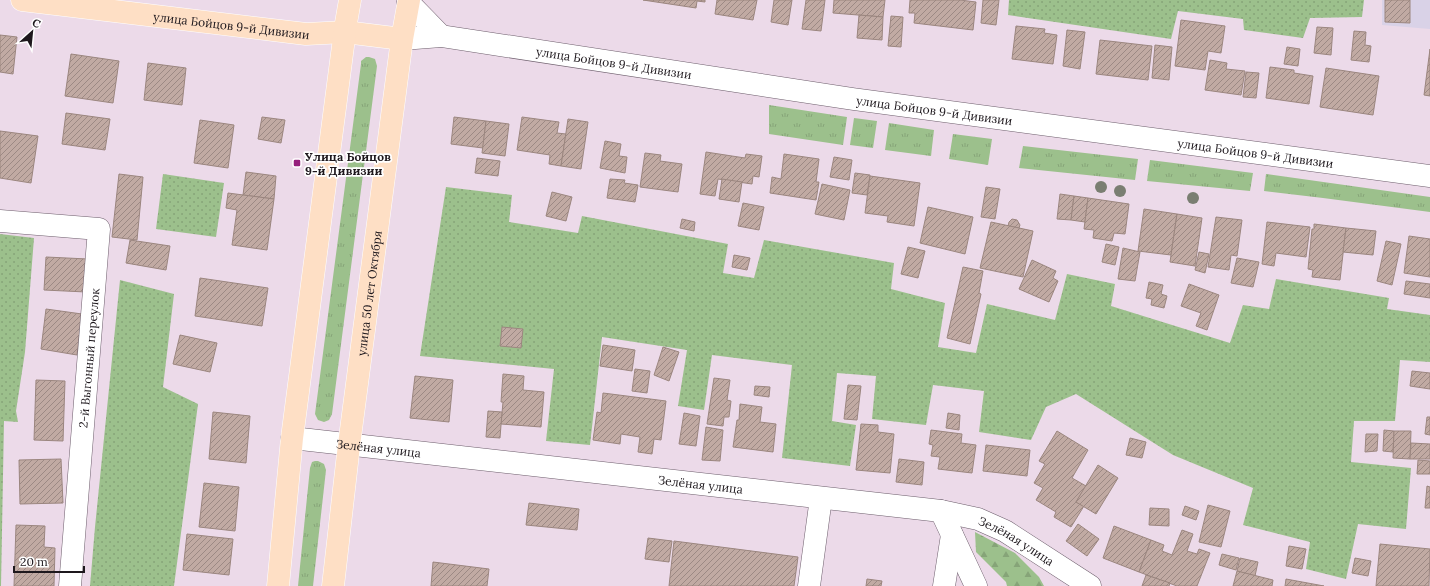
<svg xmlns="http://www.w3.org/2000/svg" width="1430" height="586" viewBox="0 0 1430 586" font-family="Lora,serif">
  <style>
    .commercial { fill: #d9d2e7 }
    .grass { fill: url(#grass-tufts) }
    .forest { fill: url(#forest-firs) }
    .garden { fill: url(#garden-dots) }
    .building { fill: url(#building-hatch); stroke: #9b867f }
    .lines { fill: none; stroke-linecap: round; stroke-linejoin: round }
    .minor-casing { stroke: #6d5e6c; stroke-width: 23 }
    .major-casing { stroke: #fff; stroke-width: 23 }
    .minor { stroke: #fff; stroke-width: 22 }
    .major { stroke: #fedfc5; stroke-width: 22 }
    .tree { fill: #7a7e72 }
    .poi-dot { fill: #961f7c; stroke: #fff; stroke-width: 1.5 }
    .labels { text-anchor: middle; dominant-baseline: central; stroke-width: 3.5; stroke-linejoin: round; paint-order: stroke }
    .street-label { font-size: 12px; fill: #1e181d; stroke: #fff }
    .poi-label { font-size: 12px; font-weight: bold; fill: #1e181d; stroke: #fff; text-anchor: start }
  </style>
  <defs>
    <pattern id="grass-tufts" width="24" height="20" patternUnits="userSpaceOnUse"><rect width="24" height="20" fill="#9cc08c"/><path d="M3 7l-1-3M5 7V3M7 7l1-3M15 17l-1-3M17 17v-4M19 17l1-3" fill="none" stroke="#86a478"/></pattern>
    <pattern id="forest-firs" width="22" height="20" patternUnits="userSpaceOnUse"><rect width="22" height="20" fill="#9cc08c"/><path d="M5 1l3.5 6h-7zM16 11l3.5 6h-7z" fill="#86a478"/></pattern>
    <pattern id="garden-dots" width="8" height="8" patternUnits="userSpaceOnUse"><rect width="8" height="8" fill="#9cc08c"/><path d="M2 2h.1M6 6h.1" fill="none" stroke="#86a478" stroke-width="1.8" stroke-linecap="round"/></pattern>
    <pattern id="building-hatch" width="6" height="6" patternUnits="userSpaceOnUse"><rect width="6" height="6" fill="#c1aaa3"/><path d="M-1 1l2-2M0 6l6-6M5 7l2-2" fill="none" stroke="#9c8984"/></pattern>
  </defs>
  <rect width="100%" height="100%" fill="#ecdae9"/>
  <polygon class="commercial" points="1382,0 1430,0 1430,29 1382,25"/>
  <g class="grass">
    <polygon points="366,57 369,57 375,59 377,66 332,414 329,420 324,422 318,420 315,414 361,64 361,61"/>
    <polygon points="769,105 847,117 843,145 769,134"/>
    <polygon points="854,118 877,121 873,148 850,145"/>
    <polygon points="889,123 934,130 931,156 885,150"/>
    <polygon points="953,134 992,139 988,165 949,159"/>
    <polygon points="1023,146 1138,159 1135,180 1019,168"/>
    <polygon points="1150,160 1253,173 1250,191 1147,181"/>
    <polygon points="1266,174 1430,197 1430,212 1323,198 1264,191"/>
    <polygon points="315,461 318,461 324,464 326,470 313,586 298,586 310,468 312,462"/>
  </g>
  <polygon class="forest" points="975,532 1015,553 1039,577 1044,586 1007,586 1006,582 976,552"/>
  <g class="garden">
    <polygon points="1009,0 1364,0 1362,17 1310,18 1303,38 1244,30 1243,19 1178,11 1171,39 1008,15"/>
    <polygon points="163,174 224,183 216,237 156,229"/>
    <polygon points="446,187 512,195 509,222 578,233 582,216 728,244 723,273 754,278 764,240 894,263 891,289 945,303 938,347 976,353 987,304 1055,320 1067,274 1115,284 1111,306 1230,343 1243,305 1269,309 1276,279 1389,298 1387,309 1430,315 1430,362 1400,360 1395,421 1354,421 1351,462 1411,468 1406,529 1358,524 1346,579 1306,569 1310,542 1243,525 1253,488 1173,455 1076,394 1046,407 1031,440 979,432 984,391 933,385 926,425 872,419 876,376 837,373 832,421 856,425 850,466 782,458 792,365 712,355 704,410 678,406 687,350 602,337 590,445 546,441 554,369 420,356"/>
    <polygon points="0,234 34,238 25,352 16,411 18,422 4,421 1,586 0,586"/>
    <polygon points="120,280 174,294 163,387 198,404 174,586 90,586 95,527"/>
  </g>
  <g class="building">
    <polygon points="643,0 705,0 705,2 697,1 696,8"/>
    <polygon points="717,0 757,0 753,20 715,14"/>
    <polygon points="774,0 792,0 788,25 771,22"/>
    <polygon points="806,0 825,0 821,31 802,29"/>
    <polygon points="834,0 885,0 883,17 833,13"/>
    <polygon points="910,0 960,0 976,2 973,30 914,23 915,13 909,13"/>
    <polygon points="983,0 999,0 996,25 981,23"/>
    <polygon points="1385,0 1410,0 1410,23 1385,22"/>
    <polygon points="859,15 883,17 882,40 857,38"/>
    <polygon points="891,16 903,17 901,47 888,46"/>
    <polygon points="1181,20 1225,26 1221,53 1208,51 1205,70 1175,66"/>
    <polygon points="1016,26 1045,29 1044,33 1057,35 1053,64 1012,59"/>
    <polygon points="1317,27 1333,28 1331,55 1314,53"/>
    <polygon points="1067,30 1085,32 1080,69 1063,66"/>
    <polygon points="1354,31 1366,32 1365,45 1371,46 1369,62 1351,60"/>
    <polygon points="0,35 17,37 13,74 0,72"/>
    <polygon points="1100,40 1152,46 1148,80 1096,74"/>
    <polygon points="1155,45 1172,47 1169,80 1152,78"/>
    <polygon points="1287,47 1300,49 1298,66 1284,64"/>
    <polygon points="1430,49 1430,96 1424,95"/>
    <polygon points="71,54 119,61 113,103 65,96"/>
    <polygon points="1210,60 1227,63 1226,69 1245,71 1241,95 1205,90"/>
    <polygon points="148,63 186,68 182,105 144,100"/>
    <polygon points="1270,67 1294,70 1294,73 1313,76 1309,104 1266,98"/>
    <polygon points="1326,68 1379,76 1373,115 1320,107"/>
    <polygon points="1246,72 1259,73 1256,98 1243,97"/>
    <polygon points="66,113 110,119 105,150 62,144"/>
    <polygon points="262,117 285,120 281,143 258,139"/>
    <polygon points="454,117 486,121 483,148 451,144"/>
    <polygon points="522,117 559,122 557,133 566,134 561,166 549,164 550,155 517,150"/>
    <polygon points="568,119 588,122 581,169 561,166"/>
    <polygon points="200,120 234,125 228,168 194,163"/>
    <polygon points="486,121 509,124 505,156 482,153"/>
    <polygon points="0,131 38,136 31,183 0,178"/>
    <polygon points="605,141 621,144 619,156 627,157 625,173 600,168"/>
    <polygon points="706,152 745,158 746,154 762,156 759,177 753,176 752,184 718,179 715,196 700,194"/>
    <polygon points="645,153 661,155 660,161 682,164 678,192 640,187"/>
    <polygon points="784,154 819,159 816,182 819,182 816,200 770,193 772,177 781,179"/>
    <polygon points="834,157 852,160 849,180 830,177"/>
    <polygon points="477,158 500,161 498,176 475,173"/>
    <polygon points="246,172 276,176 274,199 243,195"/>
    <polygon points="855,173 870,175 867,195 852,193"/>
    <polygon points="119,174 143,177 137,240 112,237"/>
    <polygon points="870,176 920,183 914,226 887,222 888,216 865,213"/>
    <polygon points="610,179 625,180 624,183 638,185 635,202 607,198"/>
    <polygon points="722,179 742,182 739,202 719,199"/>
    <polygon points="822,184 850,190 844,220 815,214"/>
    <polygon points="986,187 1000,189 995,219 981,217"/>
    <polygon points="552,192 572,197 566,221 546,216"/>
    <polygon points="228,193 274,199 267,250 232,245 237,210 226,208"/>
    <polygon points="1060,194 1074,196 1071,220 1057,219"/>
    <polygon points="1074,196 1088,198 1085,222 1071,220"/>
    <polygon points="1088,198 1129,204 1125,234 1114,233 1112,241 1093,238 1094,230 1084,229"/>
    <polygon points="743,203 764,207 759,230 738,226"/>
    <polygon points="928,207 973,217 965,254 920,243"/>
    <polygon points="1144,209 1177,214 1171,255 1138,251"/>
    <polygon points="1177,214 1202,218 1195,266 1170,262"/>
    <polygon points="1216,217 1242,220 1237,256 1231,255 1229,270 1208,267"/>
    <polygon points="682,219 695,222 694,231 680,228"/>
    <polygon points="1012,219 1017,220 1020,225 1019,228 1008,226 1009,222"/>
    <polygon points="991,222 1033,231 1023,277 980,268"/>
    <polygon points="1267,222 1310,227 1306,257 1276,253 1274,266 1262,264"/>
    <polygon points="1314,224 1346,228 1340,280 1312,277 1313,270 1308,269 1312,229 1314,229"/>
    <polygon points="1346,228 1376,231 1373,255 1343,252"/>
    <polygon points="1409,236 1430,239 1430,277 1404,273"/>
    <polygon points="130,240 170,246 166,270 126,263"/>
    <polygon points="1386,241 1401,244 1392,285 1377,281"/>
    <polygon points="1106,244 1119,247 1115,265 1102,262"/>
    <polygon points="908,247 925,251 918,278 901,274"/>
    <polygon points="1123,248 1140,252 1135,281 1118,279"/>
    <polygon points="1199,252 1209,254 1205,273 1195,270"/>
    <polygon points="734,255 750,258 747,270 732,267"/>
    <polygon points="46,257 88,259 86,292 44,290"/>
    <polygon points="1237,258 1259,262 1253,287 1231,283"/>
    <polygon points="1032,260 1056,271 1053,278 1058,281 1049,302 1019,289"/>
    <polygon points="963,267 983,271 979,293 981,294 970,344 947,338"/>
    <polygon points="200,278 268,288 262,326 195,316"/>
    <polygon points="1406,281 1430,284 1430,298 1404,294"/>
    <polygon points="1149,282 1163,285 1161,294 1167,296 1164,308 1151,305 1152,299 1146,298"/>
    <polygon points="1189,284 1219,295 1207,330 1196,326 1201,313 1181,306"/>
    <polygon points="46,309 82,314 77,355 41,349"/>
    <polygon points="502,327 523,329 521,348 500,346"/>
    <polygon points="180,335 217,343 210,372 173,364"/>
    <polygon points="603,345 635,350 632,371 600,366"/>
    <polygon points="663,347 679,352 669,381 654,375"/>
    <polygon points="635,369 650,371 647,393 632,391"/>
    <polygon points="1412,371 1430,373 1430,389 1410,386"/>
    <polygon points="503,374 524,376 523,390 544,392 541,427 501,424 503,402 501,402"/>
    <polygon points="415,376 453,380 449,422 410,418"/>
    <polygon points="714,378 730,380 727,400 731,401 729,417 724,417 723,426 707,424"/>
    <polygon points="36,380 65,381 63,441 34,440"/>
    <polygon points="848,385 861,386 857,420 844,419"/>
    <polygon points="755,386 770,387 769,397 754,395"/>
    <polygon points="603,393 666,401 661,440 654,439 652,454 638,452 640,437 621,434 620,444 593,440 597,412 601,413"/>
    <polygon points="740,404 762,407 760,422 776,424 773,452 733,447 737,420 739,420"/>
    <polygon points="488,411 502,412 500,438 486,437"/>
    <polygon points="213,412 250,416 246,463 209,459"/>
    <polygon points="684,413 700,416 696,446 679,444"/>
    <polygon points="948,413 960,415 959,430 946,428"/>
    <polygon points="1427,417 1430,417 1430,435 1425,434"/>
    <polygon points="861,424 878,425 878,432 894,434 890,473 856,470"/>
    <polygon points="706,427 723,430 720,461 702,460"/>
    <polygon points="931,430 962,434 961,443 976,445 972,473 938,469 940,457 931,456 933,445 929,444"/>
    <polygon points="1384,430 1394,431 1393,452 1383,451"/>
    <polygon points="1057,431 1088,450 1072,478 1086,486 1076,502 1084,506 1071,527 1054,517 1056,512 1036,500 1043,488 1034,483 1045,464 1039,461"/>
    <polygon points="1394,431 1411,431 1410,459 1393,458"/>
    <polygon points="1366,434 1378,434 1377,451 1365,452"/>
    <polygon points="1130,438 1146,442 1142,458 1126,455"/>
    <polygon points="1411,443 1430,444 1430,459 1410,459"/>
    <polygon points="986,445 1030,450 1027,476 983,471"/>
    <polygon points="61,459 63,503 20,504 19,460"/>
    <polygon points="899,459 924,462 922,485 896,482"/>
    <polygon points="1418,460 1430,461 1430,474 1417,474"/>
    <polygon points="1098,465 1118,478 1096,514 1076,502"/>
    <polygon points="204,483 239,487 235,531 199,527"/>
    <polygon points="1427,486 1430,487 1430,508 1425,508"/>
    <polygon points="529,503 579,509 577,530 526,525"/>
    <polygon points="1208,505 1230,511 1221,547 1199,542"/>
    <polygon points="1185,506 1199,511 1196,520 1182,515"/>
    <polygon points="1150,508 1169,509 1169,526 1149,525"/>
    <polygon points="1078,524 1099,539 1087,556 1066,541"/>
    <polygon points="16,525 45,526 44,547 55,548 54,586 14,586"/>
    <polygon points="1114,526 1151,540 1139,572 1103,558"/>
    <polygon points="1182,530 1193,534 1187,551 1197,554 1199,549 1210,553 1197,586 1177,586 1139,572 1151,540 1164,545 1162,551 1172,555"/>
    <polygon points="187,534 233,539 229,575 183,570"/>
    <polygon points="648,538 672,541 669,562 645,559"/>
    <polygon points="674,541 798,557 794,586 669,586"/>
    <polygon points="1380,544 1430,549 1429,586 1376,586"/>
    <polygon points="1289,546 1306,549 1302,569 1286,566"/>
    <polygon points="1222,554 1239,558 1236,570 1219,565"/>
    <polygon points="1240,558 1258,562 1255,576 1237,571"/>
    <polygon points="1355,558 1371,561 1368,576 1352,573"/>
    <polygon points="433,562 489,569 487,586 431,586"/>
    <polygon points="1237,571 1273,580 1272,586 1233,586"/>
    <polygon points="1146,575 1170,583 1169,586 1142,586"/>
    <polygon points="867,579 882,581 881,586 866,586"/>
    <polygon points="1286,579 1324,586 1285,586"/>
  </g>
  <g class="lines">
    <defs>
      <g id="minor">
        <polyline points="408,2 441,36"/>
        <path id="s1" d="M402 39 441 36 853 99 1430 176"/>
        <polyline points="0,221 99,229 70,586"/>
        <path id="s2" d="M292 438 941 511 978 519 1005 531 1090 586"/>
        <polyline points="941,511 976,586"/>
        <polyline points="809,586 821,498"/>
        <polyline points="944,586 952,535"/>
      </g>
      <g id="major">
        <path id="s3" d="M22 0 306 34 345 32 402 39"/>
        <polyline points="278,586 292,438 346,23 350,0"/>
        <path id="s4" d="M333 586 349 445 402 39 409 0"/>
      </g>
    </defs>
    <use href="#minor" class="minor-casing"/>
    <use href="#major" class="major-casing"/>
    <use href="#minor" class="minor"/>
    <use href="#major" class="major"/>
  </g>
  <g class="tree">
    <circle cx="1101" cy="187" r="6"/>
    <circle cx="1120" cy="191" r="6"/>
    <circle cx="1193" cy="198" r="6"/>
  </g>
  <rect class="poi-dot" x="293" y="159" width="8" height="8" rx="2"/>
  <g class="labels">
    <g class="street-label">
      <text stroke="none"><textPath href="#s3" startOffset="211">улица Бойцов 9-й Дивизии</textPath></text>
      <text stroke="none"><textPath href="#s1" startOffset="214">улица Бойцов 9-й Дивизии</textPath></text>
      <text stroke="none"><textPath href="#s1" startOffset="538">улица Бойцов 9-й Дивизии</textPath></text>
      <text stroke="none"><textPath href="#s1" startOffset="862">улица Бойцов 9-й Дивизии</textPath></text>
      <text stroke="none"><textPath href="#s4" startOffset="295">улица 50 лет Октября</textPath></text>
      <text transform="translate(89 358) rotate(-85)">2-й Выгонный переулок</text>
      <text stroke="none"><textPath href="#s2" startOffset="87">Зелёная улица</textPath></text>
      <text stroke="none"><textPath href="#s2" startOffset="411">Зелёная улица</textPath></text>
      <text stroke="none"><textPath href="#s2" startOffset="735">Зелёная улица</textPath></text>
    </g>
    <g class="poi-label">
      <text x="305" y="156">Улица Бойцов<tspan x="305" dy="14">9-й Дивизии</tspan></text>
    </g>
  </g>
  <g transform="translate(32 32) rotate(27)" stroke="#ffffff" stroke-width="3" paint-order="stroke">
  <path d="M0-3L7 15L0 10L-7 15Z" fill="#1e181d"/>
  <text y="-6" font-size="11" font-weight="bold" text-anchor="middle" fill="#1e181d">С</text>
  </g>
  <path d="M14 566v6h70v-6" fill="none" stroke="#1e181d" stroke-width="2"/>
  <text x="20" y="566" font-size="12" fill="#1e181d" stroke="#ffffff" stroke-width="3" paint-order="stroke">20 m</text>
</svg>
